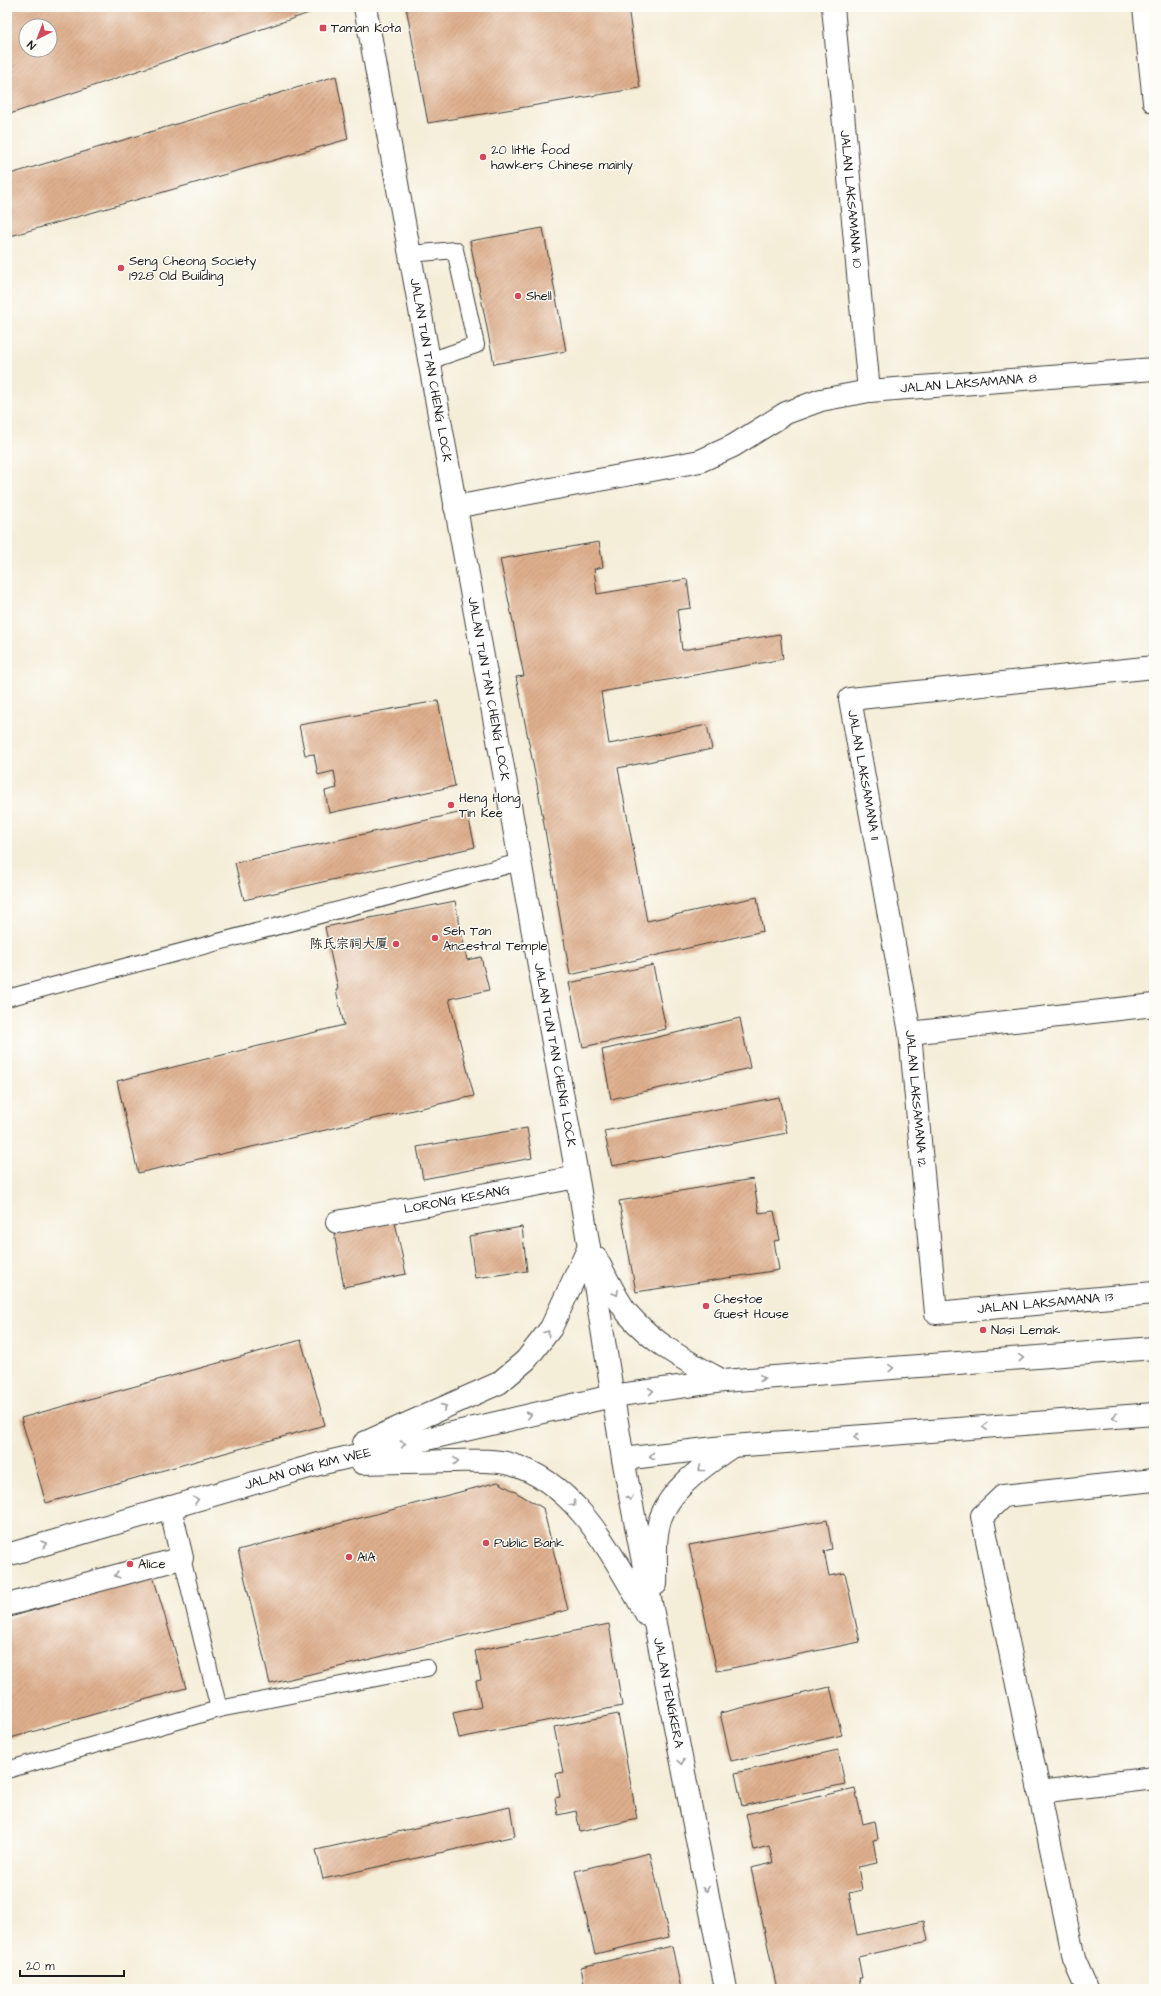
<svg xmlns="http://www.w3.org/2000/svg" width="1161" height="1996" viewBox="0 0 1161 1996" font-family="'Architects Daughter','LXGW WenKai TC',sans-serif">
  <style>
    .building { fill: url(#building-hatch); fill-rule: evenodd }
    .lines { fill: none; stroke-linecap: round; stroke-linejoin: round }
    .service-casing { stroke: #3c3b38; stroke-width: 18 }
    .minor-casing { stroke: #3c3b38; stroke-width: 24 }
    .secondary-casing { stroke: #3c3b38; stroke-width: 24 }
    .service { stroke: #fff; stroke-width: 16 }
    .minor { stroke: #fff; stroke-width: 22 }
    .secondary { stroke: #fff; stroke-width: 22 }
    .oneway { stroke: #999 }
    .poi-dot { fill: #d1495b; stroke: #fdfcf7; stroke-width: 1.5 }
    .labels { text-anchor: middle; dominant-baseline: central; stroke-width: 3; stroke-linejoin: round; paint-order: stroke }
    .poi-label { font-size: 13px; fill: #1c1c1c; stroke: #fdfcf7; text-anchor: start }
    .street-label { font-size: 13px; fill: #1c1c1c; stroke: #fdfcf7 }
  </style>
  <defs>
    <pattern id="building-hatch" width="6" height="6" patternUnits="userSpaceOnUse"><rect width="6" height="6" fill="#deaf8d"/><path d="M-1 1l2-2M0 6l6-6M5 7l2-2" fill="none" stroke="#be9679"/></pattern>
  </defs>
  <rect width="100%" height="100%" fill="#fdfcf7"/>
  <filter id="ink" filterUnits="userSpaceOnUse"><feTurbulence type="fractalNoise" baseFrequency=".025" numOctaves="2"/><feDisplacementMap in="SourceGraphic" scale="8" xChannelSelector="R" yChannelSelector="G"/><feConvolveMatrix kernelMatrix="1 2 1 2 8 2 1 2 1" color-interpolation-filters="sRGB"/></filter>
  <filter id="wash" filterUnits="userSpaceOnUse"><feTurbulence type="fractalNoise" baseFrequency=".012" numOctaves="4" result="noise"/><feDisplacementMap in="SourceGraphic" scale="16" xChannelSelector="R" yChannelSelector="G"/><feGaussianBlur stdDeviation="0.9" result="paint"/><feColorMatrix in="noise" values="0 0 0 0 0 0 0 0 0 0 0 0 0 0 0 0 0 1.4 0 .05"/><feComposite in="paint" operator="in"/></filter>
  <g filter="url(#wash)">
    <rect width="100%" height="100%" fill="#f4edd8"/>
    <g id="blocks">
      <g class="building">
        <path d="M7 7H327L7 115ZM26 26H50V50H26Z"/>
        <polygon points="406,7 628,7 640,88 428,123"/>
        <polygon points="336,76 348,139 7,237 7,175"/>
        <polygon points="543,228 566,351 494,364 470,241"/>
        <polygon points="599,542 603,567 594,569 597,594 687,579 691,608 677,610 682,650 780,634 783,659 601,692 609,744 707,725 712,749 618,768 647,921 757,897 763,931 570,975 537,784 516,677 524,676 500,559"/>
        <polygon points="438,701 455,786 329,813 325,791 337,788 334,771 318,775 314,754 305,755 299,725"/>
        <polygon points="467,811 475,847 244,900 235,863"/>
        <polygon points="455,901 467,960 481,957 489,990 449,999 474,1096 138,1173 117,1081 344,1025 336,990 338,989 325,927"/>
        <polygon points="653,965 666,1029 583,1047 569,983"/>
        <polygon points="740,1018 750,1068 611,1099 602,1050"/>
        <polygon points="779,1097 787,1133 612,1166 604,1131"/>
        <polygon points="527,1128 532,1158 423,1179 417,1147"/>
        <polygon points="753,1179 759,1213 774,1211 780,1240 774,1241 779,1270 636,1292 619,1201"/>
        <polygon points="395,1222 406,1274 344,1287 334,1233"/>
        <polygon points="522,1227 527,1271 475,1278 469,1236"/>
        <polygon points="301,1340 325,1425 46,1503 21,1418"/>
        <polygon points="498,1482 543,1508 568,1610 270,1684 238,1550"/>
        <polygon points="827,1520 832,1549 824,1551 829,1576 845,1573 860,1642 717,1671 689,1545"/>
        <polygon points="153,1576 186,1688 7,1739 7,1618"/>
        <polygon points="609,1624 622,1706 459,1738 453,1713 481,1707 476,1681 481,1680 475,1651"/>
        <polygon points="830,1687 842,1735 731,1761 720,1713"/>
        <polygon points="618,1714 637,1819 580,1832 576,1811 558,1815 555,1798 560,1797 556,1774 563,1772 554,1727"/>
        <polygon points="838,1750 845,1784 742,1806 735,1773"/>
        <polygon points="855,1788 863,1824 875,1821 878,1839 873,1840 877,1863 858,1867 862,1890 849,1893 857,1935 924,1921 928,1941 858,1957 862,1978 859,1978 861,1989 777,1989 751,1868 773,1863 769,1846 754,1850 746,1814"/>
        <polygon points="510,1807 515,1836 323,1879 316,1850"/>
        <polygon points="650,1853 669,1937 595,1954 575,1871"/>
        <polygon points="672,1946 681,1989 585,1989 581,1967"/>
      </g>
    </g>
  </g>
  <g filter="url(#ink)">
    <use href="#blocks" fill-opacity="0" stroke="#3c3b38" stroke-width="1"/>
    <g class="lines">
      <defs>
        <g id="service">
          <polyline points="410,254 455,250 476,345 429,361"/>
          <polyline points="7,998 520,862"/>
          <polyline points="182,1558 219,1709"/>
          <polyline points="7,1770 219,1709 427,1668"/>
        </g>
        <g id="minor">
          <path id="s1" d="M833 7 869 391"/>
          <polyline points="1144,7 1154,102"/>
          <path id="s2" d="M455 507 700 461 733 446 786 413 821 400 869 391 1154 369"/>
          <path id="s3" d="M1154 667 850 699 910 1033 936 1313 1154 1293"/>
          <polyline points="910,1033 1154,1005"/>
          <path id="s4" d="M337 1222 577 1177"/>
          <polyline points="7,1605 182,1558 170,1507"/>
          <polyline points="1039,1792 1154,1778"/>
          <polyline points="1087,1989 1074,1959 982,1516 1003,1496 1154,1480"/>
        </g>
        <g id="secondary">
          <path id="s5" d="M365 7 579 1186 623 1459 726 1989"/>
          <path d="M596 1258C606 1276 616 1299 628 1314 655 1345 688 1362 723 1381"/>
          <polyline points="364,1443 499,1383 526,1360 551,1328 589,1247"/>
          <polyline points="623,1459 732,1446 1154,1414"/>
          <path d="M362 1463C391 1462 421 1462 450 1461 469 1461 492 1459 510 1464 579 1483 614 1560 647 1615"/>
          <path id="s6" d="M7 1555 319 1464 612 1396 723 1381 1154 1348"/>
          <path d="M656 1584C657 1566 654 1546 658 1528 664 1492 703 1467 731 1447"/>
        </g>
      </defs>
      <use href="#service" class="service-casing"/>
      <use href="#minor" class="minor-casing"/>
      <use href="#secondary" class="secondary-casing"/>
      <use href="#service" class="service"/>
      <use href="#minor" class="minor"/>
      <use href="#secondary" class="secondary"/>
    </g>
    <defs><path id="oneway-chevron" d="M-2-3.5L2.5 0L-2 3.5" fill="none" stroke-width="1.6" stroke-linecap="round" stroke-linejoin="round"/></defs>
    <g class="oneway">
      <use href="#oneway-chevron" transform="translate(616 1293) rotate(60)"/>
      <use href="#oneway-chevron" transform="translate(547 1333) rotate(-53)"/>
      <use href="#oneway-chevron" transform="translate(1021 1358) rotate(-4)"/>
      <use href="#oneway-chevron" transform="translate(891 1368) rotate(-4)"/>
      <use href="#oneway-chevron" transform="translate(762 1378) rotate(-4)"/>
      <use href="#oneway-chevron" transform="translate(651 1391) rotate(-8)"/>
      <use href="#oneway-chevron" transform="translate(444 1407) rotate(-24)"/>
      <use href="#oneway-chevron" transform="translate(529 1415) rotate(-13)"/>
      <use href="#oneway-chevron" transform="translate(1115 1417) rotate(176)"/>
      <use href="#oneway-chevron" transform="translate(985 1427) rotate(176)"/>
      <use href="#oneway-chevron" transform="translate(856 1437) rotate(176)"/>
      <use href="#oneway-chevron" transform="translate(403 1444) rotate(-13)"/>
      <use href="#oneway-chevron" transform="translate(652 1456) rotate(173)"/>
      <use href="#oneway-chevron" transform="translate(456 1461) rotate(-1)"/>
      <use href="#oneway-chevron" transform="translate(701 1469) rotate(142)"/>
      <use href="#oneway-chevron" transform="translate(630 1498) rotate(79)"/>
      <use href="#oneway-chevron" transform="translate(196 1500) rotate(-16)"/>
      <use href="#oneway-chevron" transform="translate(573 1504) rotate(49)"/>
      <use href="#oneway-chevron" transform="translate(44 1544) rotate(-16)"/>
      <use href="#oneway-chevron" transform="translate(117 1575) rotate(165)"/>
      <use href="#oneway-chevron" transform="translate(681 1762) rotate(79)"/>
      <use href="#oneway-chevron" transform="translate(706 1889) rotate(79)"/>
    </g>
  </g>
  <g class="poi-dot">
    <rect x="319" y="24" width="8" height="8" rx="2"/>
    <circle cx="483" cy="157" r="4"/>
    <circle cx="121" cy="268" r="4"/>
    <circle cx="518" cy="296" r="4"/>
    <circle cx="451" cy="805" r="4"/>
    <circle cx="435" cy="938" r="4"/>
    <circle cx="396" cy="944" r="4"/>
    <circle cx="706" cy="1306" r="4"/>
    <circle cx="983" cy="1330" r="4"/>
    <circle cx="486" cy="1543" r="4"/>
    <circle cx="349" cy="1557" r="4"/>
    <circle cx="130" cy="1564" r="4"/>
  </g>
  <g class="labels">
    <g class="poi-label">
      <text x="331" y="28">Taman Kota</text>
      <text x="491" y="150">20 little food<tspan x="491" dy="15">hawkers Chinese mainly</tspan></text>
      <text x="129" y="261">Seng Cheong Society<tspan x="129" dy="15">1928 Old Building</tspan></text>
      <text x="526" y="296">Shell</text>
      <text x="459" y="798">Heng Hong<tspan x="459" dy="15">Tin Kee</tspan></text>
      <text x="443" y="931">Seh Tan<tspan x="443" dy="15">Ancestral Temple</tspan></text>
      <text x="388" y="944" text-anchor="end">陈氏宗祠大厦</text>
      <text x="714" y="1299">Chestoe<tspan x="714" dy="15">Guest House</tspan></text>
      <text x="991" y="1330">Nasi Lemak</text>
      <text x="494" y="1543">Public Bank</text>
      <text x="357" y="1557">AIA</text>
      <text x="138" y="1564">Alice</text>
    </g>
    <g class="street-label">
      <text stroke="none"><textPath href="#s1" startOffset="193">JALAN LAKSAMANA 10</textPath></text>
      <text stroke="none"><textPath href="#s5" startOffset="369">JALAN TUN TAN CHENG LOCK</textPath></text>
      <text stroke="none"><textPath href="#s2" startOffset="534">JALAN LAKSAMANA 8</textPath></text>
      <text stroke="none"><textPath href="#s5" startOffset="693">JALAN TUN TAN CHENG LOCK</textPath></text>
      <text stroke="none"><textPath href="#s3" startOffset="383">JALAN LAKSAMANA 11</textPath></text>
      <text stroke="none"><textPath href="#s5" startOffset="1065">JALAN TUN TAN CHENG LOCK</textPath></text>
      <text stroke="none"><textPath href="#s3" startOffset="711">JALAN LAKSAMANA 12</textPath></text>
      <text stroke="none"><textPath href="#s4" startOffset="122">LORONG KESANG</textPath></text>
      <text stroke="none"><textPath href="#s3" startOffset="1036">JALAN LAKSAMANA 13</textPath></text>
      <text stroke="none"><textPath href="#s6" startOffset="313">JALAN ONG KIM WEE</textPath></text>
      <text stroke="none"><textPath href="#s5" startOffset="1713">JALAN TENGKERA</textPath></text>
    </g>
  </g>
  <rect width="1161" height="1996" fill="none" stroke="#fdfcf7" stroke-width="24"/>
  <g transform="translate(38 38) rotate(222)"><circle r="19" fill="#fdfcf7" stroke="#a3a29f"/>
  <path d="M0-3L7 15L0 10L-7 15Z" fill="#d1495b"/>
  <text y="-6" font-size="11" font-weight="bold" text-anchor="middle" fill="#1c1c1c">N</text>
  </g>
  <path d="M20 1970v6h104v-6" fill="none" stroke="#1c1c1c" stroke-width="2"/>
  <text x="26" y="1970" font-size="12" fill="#1c1c1c" stroke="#fdfcf7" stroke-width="3" paint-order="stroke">20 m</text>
</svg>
